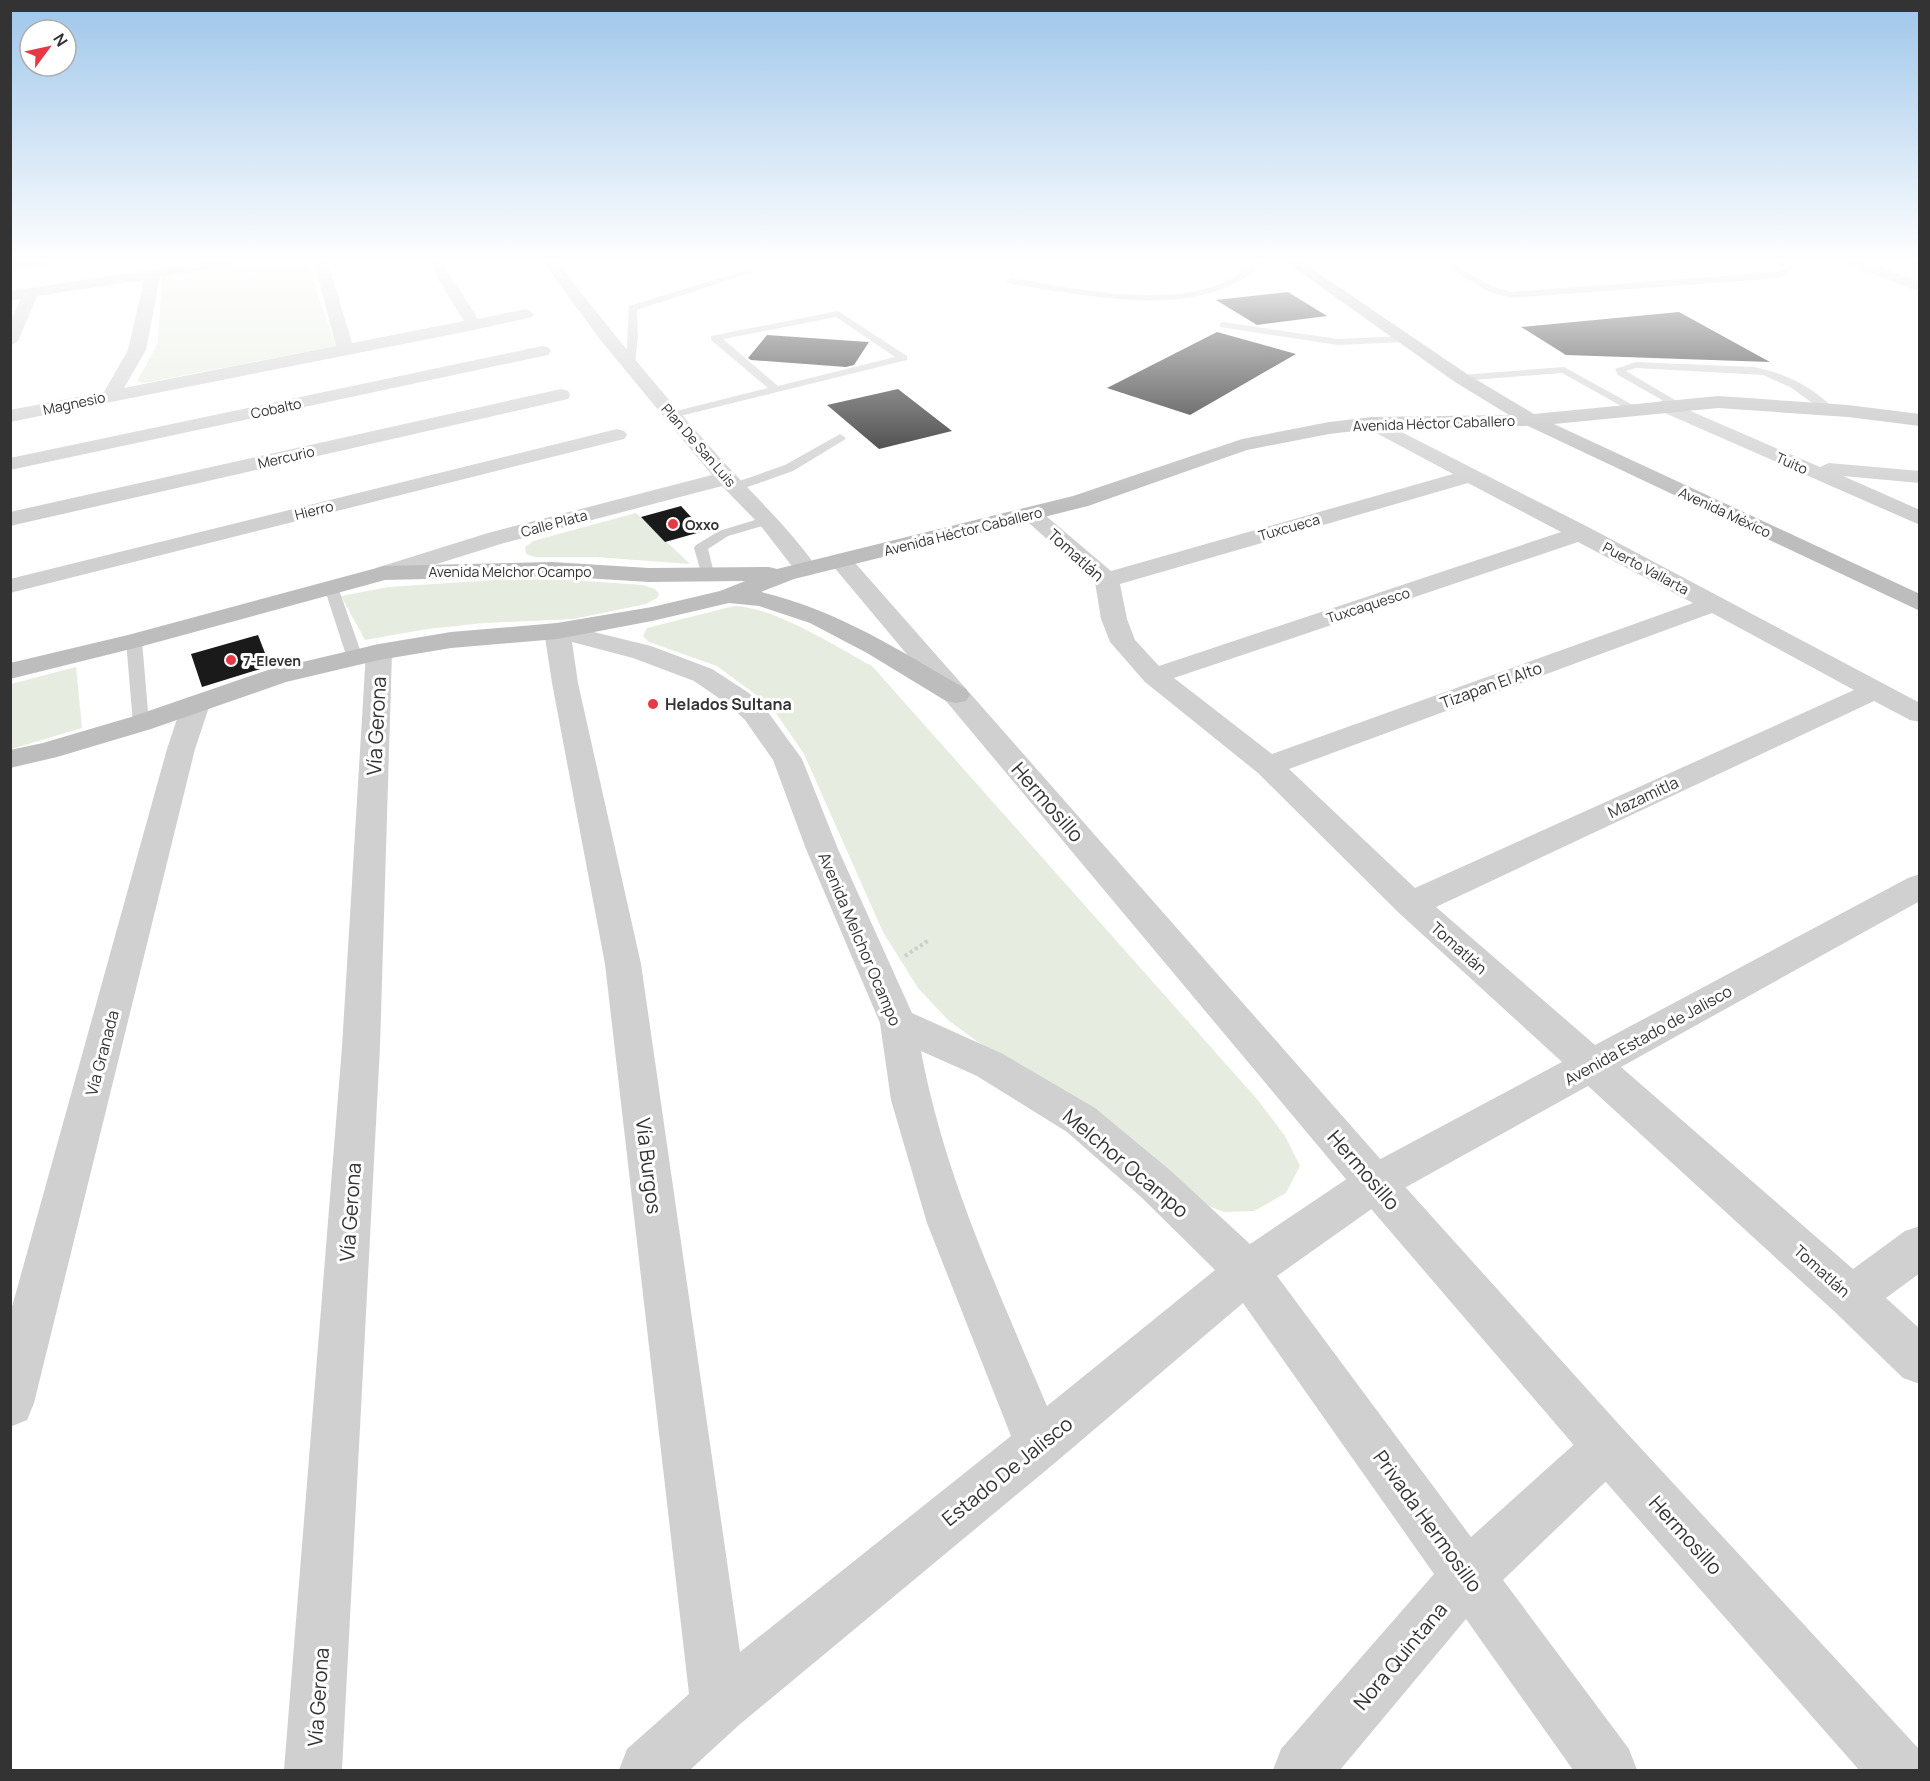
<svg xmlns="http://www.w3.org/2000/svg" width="1930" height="1781" viewBox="0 0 1930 1781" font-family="Manrope,sans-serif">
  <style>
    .green { fill: #e6ecdf }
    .building { fill: #1a1a1a }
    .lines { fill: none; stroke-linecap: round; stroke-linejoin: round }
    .path { stroke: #cdcdcd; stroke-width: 4; stroke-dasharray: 3 3; stroke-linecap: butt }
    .service { fill: #d0d0d0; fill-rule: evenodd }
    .minor { fill: #d0d0d0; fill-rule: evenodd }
    .tertiary { fill: #d0d0d0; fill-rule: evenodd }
    .secondary { fill: #bdbdbd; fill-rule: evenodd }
    .poi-dot { fill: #e63946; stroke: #fff; stroke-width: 2 }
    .labels { text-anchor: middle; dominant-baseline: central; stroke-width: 6; stroke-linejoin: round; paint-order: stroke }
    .far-street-label { font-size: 14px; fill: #333; stroke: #fff }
    .far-poi-label { font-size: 14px; font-weight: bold; fill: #333; stroke: #fff; text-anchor: start }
    .street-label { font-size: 16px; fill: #333; stroke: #fff }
    .poi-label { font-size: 16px; font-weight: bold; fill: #333; stroke: #fff; text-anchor: start }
    .near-street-label { font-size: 20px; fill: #333; stroke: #fff }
  </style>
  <rect width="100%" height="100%" fill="#fff"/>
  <g class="green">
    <polygon points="263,262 307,262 336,346 144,383 137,381 158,343 162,276"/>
    <polygon points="636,513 690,564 596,557 535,557 526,554 525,547 533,541"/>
    <polygon points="511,579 570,580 643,585 655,589 659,594 657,598 646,604 573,619 484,623 427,629 365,640 341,596 389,587"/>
    <path d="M734 606C775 607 835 646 872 666L1257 1099 1285 1136 1300 1166 1286 1193 1254 1211 1224 1212 1193 1200 948 1020 918 988 883 932 804 754 771 706 717 666 649 642 643 636 647 628Z"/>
    <polygon points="76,667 82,728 11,749 11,684"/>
  </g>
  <g class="building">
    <polygon points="1288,292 1327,316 1257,325 1216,300"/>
    <polygon points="1679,312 1770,362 1566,355 1521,327"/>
    <polygon points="1217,332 1296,354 1190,415 1107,388"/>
    <polygon points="767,335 868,342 869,342 854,365 846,367 751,360 748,358"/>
    <polygon points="898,389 952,431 879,449 827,405"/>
    <polygon points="681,506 704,531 665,542 641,517"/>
    <polygon points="258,635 270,666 202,687 191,654"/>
  </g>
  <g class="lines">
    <polyline class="path" points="905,956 929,940"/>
    <g class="service">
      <path d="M1255 262H1265C1202 324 1088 295 1010 284L1006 281 1010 278C1074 288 1163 309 1225 282 1236 277 1245 269 1255 262Z"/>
      <polygon points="1440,262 1450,262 1493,287 1511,292 1777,272 1785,268 1775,262 1786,262 1796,268 1779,278 1511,298 1487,291"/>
      <polygon points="746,270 753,272 637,310 638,336 635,364 626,366 629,306"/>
      <path d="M838 311 907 356V360L672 418 666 415 668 413 768 388 711 340V336ZM836 317 895 357 778 386 723 339Z"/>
      <polygon points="1223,322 1338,339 1404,336 1409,339 1404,342 1338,345 1220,327 1220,323"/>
      <path d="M1636 362 1754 367C1784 373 1814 387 1835 410L1829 413 1825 412 1790 387 1763 375 1636 368 1626 371 1680 403 1682 405 1676 408 1618 375 1615 369Z"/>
      <polygon points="1564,367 1642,410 1636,413 1632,412 1562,373 1461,381 1456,378 1461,375"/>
      <polygon points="840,434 846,438 844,440 793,471 739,490 735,491 729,487 731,484 785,465"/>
      <polygon points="768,516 773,517 775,520 773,523 728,536 708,549 714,573 707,577 702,576 694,548 696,545 719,531"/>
      <polygon points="331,583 338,587 363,658 360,661 350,661 347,658 324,587"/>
      <polygon points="134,636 142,641 149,723 141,728 133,723 126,641"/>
    </g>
    <g class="minor">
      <polygon points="10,262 50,262 43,266 10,270"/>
      <polygon points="203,262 237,262 230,266 160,277 146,350 124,388 336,346 314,262 328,262 352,343 464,321 428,262 442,262 478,319 526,309 534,314 532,317 474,330 10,422 10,410 104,392 128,350 144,280 37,296 18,341 10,346 10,321 21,299 10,301 10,291"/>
      <path d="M543 262H557C607 326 658 389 712 449 747 489 787 525 818 569L814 574 806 576 798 574 760 525 722 486 504 543 392 578 384 580 376 578 372 573 376 568 488 533 712 475 602 342Z"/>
      <polygon points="1846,262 1866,262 1920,282 1920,292 1848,265"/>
      <polygon points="542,346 548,347 551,351 548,355 10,470 10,458"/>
      <polygon points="561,389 568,391 570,395 568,399 10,526 10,512"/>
      <polygon points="1665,400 1820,467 1829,463 1920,471 1920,483 1843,476 1920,510 1920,525 1658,410 1656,406 1658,402"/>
      <path d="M1372 417 1590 528 1920 703V722L1910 720 1874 701 1436 907 1595 1045 1908 878 1920 874V901L1621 1067 1853 1269 1905 1231 1920 1226V1273L1886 1298 1920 1329V1384L1903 1378 1836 1313 1588 1086 1390 1196 1277 1276 1471 1537 1590 1430 1607 1422 1624 1430 1632 1447 1624 1464 1503 1580 1629 1749 1637 1770H1573L1466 1619 1340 1770H1273L1281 1749 1434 1574 1243 1303 1056 1462 739 1725 690 1770H619L627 1749 689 1694 605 964 552 683 544 631 548 626 557 623 651 646 712 669 749 693 765 708 802 759 838 849 912 1013 1003 1054 1095 1108 1171 1171 1250 1244 1360 1170 1562 1062 1399 913 1258 773 1145 682 1110 642 1101 619 1095 582 1020 515 1023 510 1031 508 1039 510 1111 571 1453 474 1365 427 1362 423 1365 419ZM1468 483 1561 532 1159 666 1135 640 1127 619 1120 584ZM1578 542 1693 603 1272 754 1174 678ZM1712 613 1854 690 1415 888 1289 769ZM572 642 633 658 694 681 729 705 745 720 773 760 806 849 880 1023 891 1100 927 1223 1011 1436 740 1652 641 964 578 683ZM921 1051 977 1076 1067 1132 1141 1197 1215 1270 1047 1406C998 1290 944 1175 921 1051Z"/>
      <polygon points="617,429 624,431 627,435 624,439 10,593 10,579"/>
      <polygon points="379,644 388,646 392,652 380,1047 342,1770 284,1770 342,1047 366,652 370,646"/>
      <polygon points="196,696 206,698 210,704 195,749 34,1403 27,1420 10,1427 10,1314 167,749 182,704 186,698"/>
    </g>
    <polygon class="tertiary" points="841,554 849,556 1390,1170 1624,1430 1919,1749 1920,1770 1859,1770 1590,1464 1360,1196 833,566 829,561 833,556"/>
    <path class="secondary" d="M1286 262H1302L1467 374 1534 414 1718 396 1848 405 1920 414V426L1848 417 1718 408 1554 424 1920 594V611L1528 426 1372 429 1329 434 1247 450 1088 506 794 579 761 592C839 611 897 649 966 689L970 695 966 701 956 703 946 701 867 653 810 623 759 606 729 603 652 621 557 639 451 648 379 660 286 682 151 729 57 757 10 768V750L43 743 131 717 268 670 379 644 451 632 557 623 652 607 720 591 745 581 649 582 552 576 385 580 143 646 10 679V663L128 635 384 566 552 562 649 568 769 567 777 569 1073 496 1242 439 1329 422 1372 417 1509 415 1455 382Z"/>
  </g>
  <linearGradient id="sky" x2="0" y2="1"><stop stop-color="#9ec6ea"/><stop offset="0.51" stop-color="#fff"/><stop offset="1" stop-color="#fff" stop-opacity="0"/></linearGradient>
  <rect width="1930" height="511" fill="url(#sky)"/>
  <g class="poi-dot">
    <circle cx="673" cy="524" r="6"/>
    <circle cx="231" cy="660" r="6"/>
    <circle cx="653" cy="704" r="6"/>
  </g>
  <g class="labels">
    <g class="far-street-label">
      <text transform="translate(74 403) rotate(-12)">Magnesio</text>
      <text transform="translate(276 408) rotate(-12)">Cobalto</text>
      <text transform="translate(1434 423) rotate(-2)">Avenida Héctor Caballero</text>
      <text transform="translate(699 445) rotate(49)">Plan De San Luis</text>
      <text transform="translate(286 457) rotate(-13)">Mercurio</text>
      <text transform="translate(1792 463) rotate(24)">Tuito</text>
      <text transform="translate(314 510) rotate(-14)">Hierro</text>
      <text transform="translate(1725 512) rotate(25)">Avenida México</text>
      <text transform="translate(554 523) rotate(-15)">Calle Plata</text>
      <text transform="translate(1289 527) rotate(-16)">Tuxcueca</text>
      <text transform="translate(963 531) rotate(-14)">Avenida Héctor Caballero</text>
      <text transform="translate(1646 568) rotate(28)">Puerto Vallarta</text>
      <text x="510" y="571">Avenida Melchor Ocampo</text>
      <text transform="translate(1368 605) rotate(-18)">Tuxcaquesco</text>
    </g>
    <g class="far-poi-label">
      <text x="685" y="524">Oxxo</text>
      <text x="243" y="660">7-Eleven</text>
    </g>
    <g class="street-label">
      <text transform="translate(1076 555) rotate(42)">Tomatlán</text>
      <text transform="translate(1491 685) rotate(-20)">Tizapan El Alto</text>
      <text transform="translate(1643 797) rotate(-25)">Mazamitla</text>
      <text transform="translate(860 939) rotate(67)">Avenida Melchor Ocampo</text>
      <text transform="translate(1459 948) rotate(42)">Tomatlán</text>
      <text transform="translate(1648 1035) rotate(-29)">Avenida Estado de Jalisco</text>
      <text transform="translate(102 1053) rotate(-75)">Vía Granada</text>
      <text transform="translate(1822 1271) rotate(42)">Tomatlán</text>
    </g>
    <g class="poi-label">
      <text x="665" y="704">Helados Sultana</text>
    </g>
    <g class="near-street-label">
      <text transform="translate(376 726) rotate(-87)">Vía Gerona</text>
      <text transform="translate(1048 802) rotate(49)">Hermosillo</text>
      <text transform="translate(1126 1163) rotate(40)">Melchor Ocampo</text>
      <text transform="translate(649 1166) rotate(83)">Vía Burgos</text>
      <text transform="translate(1364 1170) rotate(49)">Hermosillo</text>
      <text transform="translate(350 1212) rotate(-86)">Vía Gerona</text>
      <text transform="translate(1007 1471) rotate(-39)">Estado De Jalisco</text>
      <text transform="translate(1428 1521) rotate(54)">Privada Hermosillo</text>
      <text transform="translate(1686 1535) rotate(48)">Hermosillo</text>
      <text transform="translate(1400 1656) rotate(-50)">Nora Quintana</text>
      <text transform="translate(318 1697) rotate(-86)">Vía Gerona</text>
    </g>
  </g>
  <rect width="1930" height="1781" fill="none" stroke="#333333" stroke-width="24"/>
  <g transform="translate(48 48) rotate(57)"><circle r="28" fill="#ffffff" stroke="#adadad" stroke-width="1.5"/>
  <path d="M0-4.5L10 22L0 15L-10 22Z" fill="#e63946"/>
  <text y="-9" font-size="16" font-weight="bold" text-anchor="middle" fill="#333333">N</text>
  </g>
</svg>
